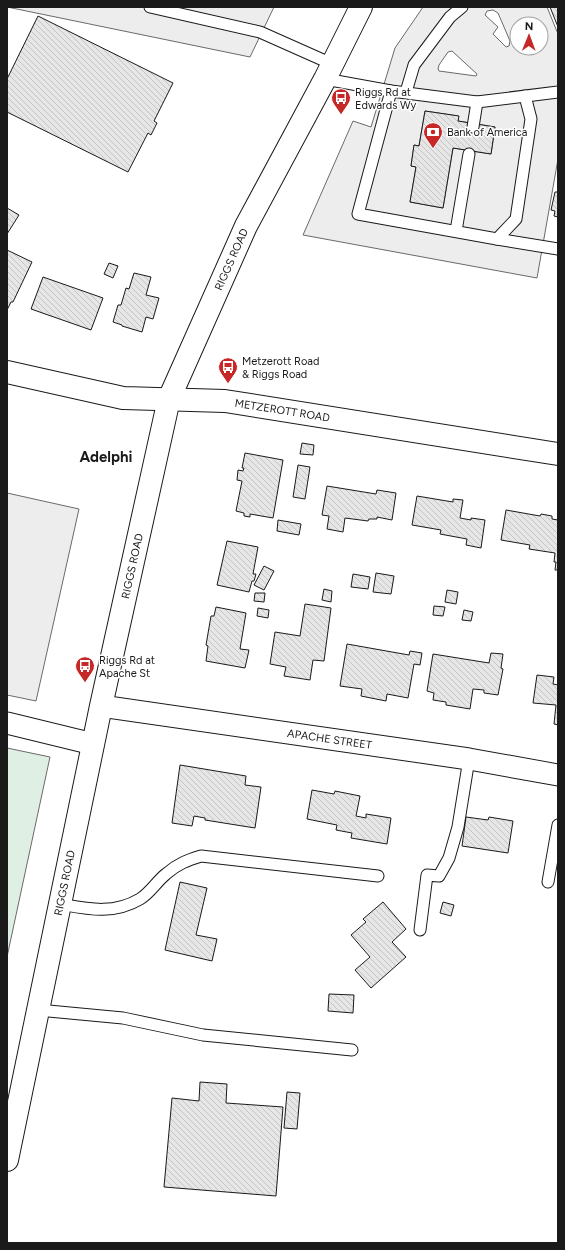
<svg xmlns="http://www.w3.org/2000/svg" width="565" height="1250" viewBox="0 0 565 1250" font-family="Figtree,sans-serif">
  <style>
    .green { fill: #e0efe3; stroke: #6a6a6a }
    .parking { fill: #ededed; stroke: #6a6a6a; fill-rule: evenodd }
    .building { fill: url(#building-back-hatch); stroke: #1a1a1a }
    .lines { fill: none; stroke-linecap: round; stroke-linejoin: round }
    .service-casing { stroke: #1a1a1a; stroke-width: 13 }
    .minor-casing { stroke: #1a1a1a; stroke-width: 23 }
    .tertiary-casing { stroke: #1a1a1a; stroke-width: 24 }
    .secondary-casing { stroke: #1a1a1a; stroke-width: 24 }
    .service { stroke: #fff; stroke-width: 11 }
    .minor { stroke: #fff; stroke-width: 21 }
    .tertiary { stroke: #fff; stroke-width: 22 }
    .secondary { stroke: #fff; stroke-width: 22 }
    .labels { text-anchor: middle; dominant-baseline: central; stroke-width: 3; stroke-linejoin: round; paint-order: stroke }
    .poi-label { font-size: 11px; fill: #1a1a1a; stroke: #fff; text-anchor: start }
    .street-label { font-size: 11px; fill: #1a1a1a; stroke: #fff }
    .district-label { font-size: 15px; font-weight: bold; fill: #1a1a1a; stroke: #fff }
  </style>
  <defs>
    <pattern id="building-back-hatch" width="6" height="6" patternUnits="userSpaceOnUse"><rect width="6" height="6" fill="#e6e6e6"/><path d="M-1 5l2 2M0 0l6 6M5-1l2 2" fill="none" stroke="#c5c5c5"/></pattern>
  </defs>
  <rect width="100%" height="100%" fill="#fff"/>
  <polygon class="green" points="7,748 50,757 7,957"/>
  <g class="parking">
    <polygon points="7,7 274,7 250,57"/>
    <path d="M423 7H547L558 34V159L537 278 303 235 353 121 371 127 395 48ZM493 10 498 13 510 41 509 46 506 47 493 34 498 27 485 15 487 11ZM517 24H541V48H517ZM452 51 477 74 476 76 439 71 438 69 439 65 448 52ZM425 111 458 116V121L495 127 491 154 453 148 443 208 410 202 416 167 411 166 414 145 419 146Z"/>
    <polygon points="7,493 79,509 36,701 7,695"/>
  </g>
  <g class="building">
    <polygon points="550,7 558,7 558,27"/>
    <polygon points="38,16 173,83 154,121 157,123 151,135 148,133 128,172 7,112 7,79"/>
    <polygon points="425,111 459,116 458,121 495,127 491,154 453,148 443,208 410,202 416,167 411,166 414,145 419,146"/>
    <polygon points="555,192 558,192 558,217 554,216 555,211 551,210"/>
    <polygon points="7,208 19,215 7,234"/>
    <polygon points="7,250 32,262 13,302 11,302 7,310"/>
    <polygon points="109,263 118,266 113,278 104,274"/>
    <polygon points="134,273 151,277 146,295 159,298 153,319 146,317 142,332 122,326 122,325 113,322 118,305 121,305 126,288 129,289"/>
    <polygon points="43,277 103,298 91,330 31,309"/>
    <polygon points="302,443 314,445 313,455 300,454"/>
    <polygon points="245,453 283,460 273,518 250,514 250,517 244,516 244,513 236,511 242,481 237,480 238,470 243,471 244,468 242,468"/>
    <polygon points="298,465 310,467 305,499 293,497"/>
    <polygon points="327,486 376,494 377,490 396,493 392,520 377,517 377,519 369,519 368,521 345,518 343,532 327,529 329,516 322,515"/>
    <polygon points="417,496 453,502 453,499 463,500 460,518 471,520 471,518 485,520 481,548 466,545 467,539 440,534 441,530 412,525"/>
    <polygon points="506,510 540,516 541,514 552,516 552,519 558,520 558,570 555,570 556,562 554,562 555,553 529,549 530,545 501,540"/>
    <polygon points="278,520 301,524 299,535 277,531"/>
    <polygon points="227,541 258,547 253,574 256,574 254,581 252,581 249,592 217,585"/>
    <polygon points="264,566 274,571 264,590 254,585"/>
    <polygon points="376,573 394,576 391,594 373,592"/>
    <polygon points="353,574 370,577 368,589 351,587"/>
    <polygon points="324,589 332,591 331,602 322,600"/>
    <polygon points="447,590 458,592 456,604 445,602"/>
    <polygon points="255,593 265,593 264,602 254,601"/>
    <polygon points="305,604 331,608 324,661 313,660 310,680 284,676 286,667 270,664 275,632 300,636"/>
    <polygon points="434,606 445,607 443,616 433,615"/>
    <polygon points="216,607 246,613 240,649 249,650 245,668 206,661 208,646 206,645 211,616 214,616"/>
    <polygon points="258,608 269,610 268,618 257,616"/>
    <polygon points="464,610 473,612 471,621 462,620"/>
    <polygon points="347,644 409,655 410,651 422,653 420,665 414,664 408,698 387,694 386,701 361,696 362,689 340,686"/>
    <polygon points="491,653 503,654 501,668 503,669 498,695 484,693 484,690 473,689 470,709 446,705 446,702 433,700 434,693 427,691 433,654 489,663"/>
    <polygon points="537,675 554,677 553,684 558,685 558,725 554,724 556,705 533,703"/>
    <polygon points="180,765 246,776 245,785 261,787 255,828 205,820 205,818 194,816 192,826 172,823"/>
    <polygon points="312,790 334,794 335,791 360,796 356,816 366,818 366,814 391,818 387,844 351,838 352,833 336,830 337,825 307,819"/>
    <polygon points="466,817 488,820 489,817 513,821 508,853 462,846"/>
    <polygon points="180,882 207,888 196,935 217,939 212,961 165,950"/>
    <polygon points="383,902 406,929 392,942 406,957 371,988 355,970 370,957 351,935 366,922 363,919"/>
    <polygon points="443,902 454,905 451,916 440,913"/>
    <polygon points="329,994 354,995 353,1013 328,1011"/>
    <polygon points="200,1082 227,1084 226,1103 283,1107 276,1196 164,1187 172,1098 199,1101"/>
    <polygon points="287,1092 300,1093 297,1129 284,1128"/>
  </g>
  <g class="lines">
    <defs>
      <g id="service">
        <polyline points="150,7 260,32 332,64"/>
        <polyline points="325,79 391,91 477,102 558,92"/>
        <polyline points="391,91 358,214 497,239 516,219 531,119 525,96"/>
        <polyline points="406,92 414,65 450,17 462,7"/>
        <polyline points="473,127 477,102"/>
        <polyline points="456,231 469,154"/>
        <polyline points="497,239 558,249"/>
        <polyline points="548,882 558,825"/>
        <path d="M60 904C88 909 113 915 140 899 150 893 157 881 166 874 177 864 188 860 201 856L378 876"/>
        <polyline points="420,930 427,875 439,876 449,858 458,827 469,759"/>
        <polyline points="38,1010 123,1018 203,1035 352,1050"/>
      </g>
      <g id="minor">
        <path id="s1" d="M101 706 469 759 558 775"/>
        <polyline points="7,723 93,744"/>
      </g>
      <g id="tertiary">
        <path id="s2" d="M7 372 123 398 225 401 558 454"/>
      </g>
      <g id="secondary">
        <path id="s3" d="M7 1160 101 706 169 399 246 226 325 79 361 7"/>
      </g>
    </defs>
    <use href="#service" class="service-casing"/>
    <use href="#minor" class="minor-casing"/>
    <use href="#tertiary" class="tertiary-casing"/>
    <use href="#secondary" class="secondary-casing"/>
    <use href="#service" class="service"/>
    <use href="#minor" class="minor"/>
    <use href="#tertiary" class="tertiary"/>
    <use href="#secondary" class="secondary"/>
  </g>
  <defs>
    <symbol id="bus-pin" viewBox="-11 -11 22 30"><path d="M0 17L-7.5 6A9.5 9.5 0 1 1 7.5 6Z" fill="#c62828" stroke="#fff"/><path d="M-5-6H5V4H4V6H2V4H-2V6H-4V4H-5ZM-3.5-4V0h7V-4ZM-3.5 1.2v1.5H-2V1.2ZM2 1.2v1.5H3.5V1.2Z" fill="#fff"/></symbol>
    <symbol id="bank-pin" viewBox="-11 -11 22 30"><path d="M0 17L-7.5 6A9.5 9.5 0 1 1 7.5 6Z" fill="#c62828" stroke="#fff"/><path d="M-6-4H6V4H-6ZM0-2.3a2.3 2.3 0 1 0 0 4.6a2.3 2.3 0 1 0 0-4.6Z" fill="#fff"/></symbol>
  </defs>
  <g fill-rule="evenodd">
    <use href="#bus-pin" x="330" y="87" width="22" height="30"/>
    <use href="#bank-pin" x="422" y="121" width="22" height="30"/>
    <use href="#bus-pin" x="217" y="356" width="22" height="30"/>
    <use href="#bus-pin" x="74" y="655" width="22" height="30"/>
  </g>
  <g class="labels">
    <g class="poi-label">
      <text x="355" y="92">Riggs Rd at<tspan x="355" dy="13">Edwards Wy</tspan></text>
      <text x="447" y="132">Bank of America</text>
      <text x="242" y="361">Metzerott Road<tspan x="242" dy="13">&amp; Riggs Road</tspan></text>
      <text x="99" y="660">Riggs Rd at<tspan x="99" dy="13">Apache St</tspan></text>
    </g>
    <g class="street-label">
      <text stroke="none"><textPath href="#s3" startOffset="931">RIGGS ROAD</textPath></text>
      <text stroke="none"><textPath href="#s2" startOffset="279">METZEROTT ROAD</textPath></text>
      <text stroke="none"><textPath href="#s3" startOffset="607">RIGGS ROAD</textPath></text>
      <text stroke="none"><textPath href="#s1" startOffset="231">APACHE STREET</textPath></text>
      <text stroke="none"><textPath href="#s3" startOffset="283">RIGGS ROAD</textPath></text>
    </g>
    <g class="district-label">
      <text x="106" y="457">Adelphi</text>
    </g>
  </g>
  <rect width="565" height="1250" fill="none" stroke="#1a1a1a" stroke-width="16"/>
  <g transform="translate(529 36) rotate(1)"><circle r="19" fill="#ffffff" stroke="#a3a3a3"/>
  <path d="M0-3L7 15L0 10L-7 15Z" fill="#c62828"/>
  <text y="-6" font-size="11" font-weight="bold" text-anchor="middle" fill="#1a1a1a">N</text>
  </g>
</svg>
